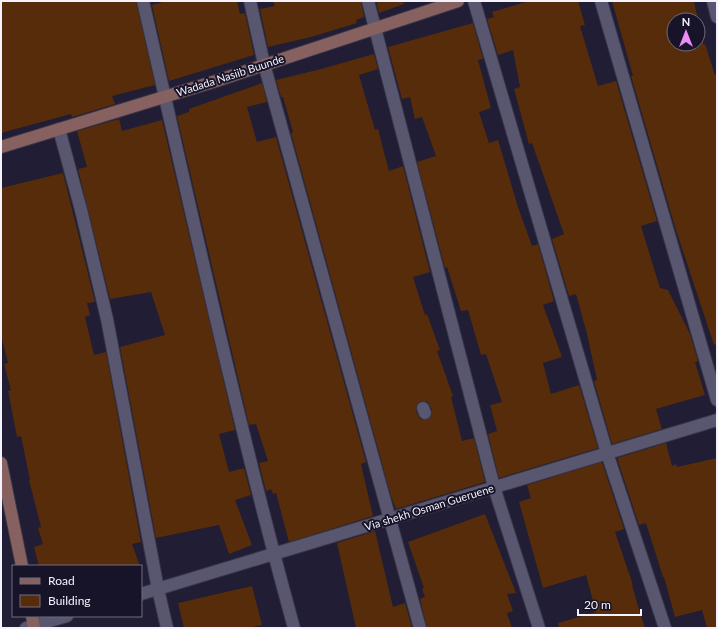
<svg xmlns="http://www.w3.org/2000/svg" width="718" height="629" viewBox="0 0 718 629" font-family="Lato,sans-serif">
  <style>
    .building { fill: #562c0a; fill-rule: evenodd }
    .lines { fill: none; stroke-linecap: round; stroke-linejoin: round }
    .street-casing { stroke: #393648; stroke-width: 14 }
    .secondary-casing { stroke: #393648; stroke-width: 14 }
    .street { stroke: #595670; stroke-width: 12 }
    .secondary { stroke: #876160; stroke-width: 12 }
    .labels { text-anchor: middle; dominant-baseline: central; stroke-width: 4; stroke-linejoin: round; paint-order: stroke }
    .street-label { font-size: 11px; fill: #f4f3fd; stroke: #171429 }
  </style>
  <rect width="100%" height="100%" fill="#201d34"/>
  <g class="building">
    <polygon points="1,1 136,1 155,85 112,96 115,104 72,117 71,114 1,133"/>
    <polygon points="166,1 237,1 240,14 245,13 254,55 169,81 152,5"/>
    <polygon points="273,1 361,1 364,17 356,20 357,23 311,37 268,47 260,9 275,6"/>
    <polygon points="376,1 403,1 404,4 379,13"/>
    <polygon points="529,1 578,1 585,25 580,26 598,86 616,81 657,221 641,226 660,288 668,290 690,334 698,361 695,362 705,395 656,409 662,429 612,444 594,381 597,380 587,334 576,294 569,296 552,239 564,234 532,143 529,144 514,89 520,87 513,50 498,55 487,19 494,17 492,12"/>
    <path d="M612 1H694L703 44H705L715 75H717V344L714 345 675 227 631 76H633ZM674 20H698V44H674Z"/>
    <polygon points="473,23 483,59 478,60 491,108 479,112 489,143 498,140 518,207 532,246 538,244 554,301 543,305 562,357 543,363 551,394 579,385 598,448 499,478 488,434 497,431 490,405 502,402 486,354 481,355 468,310 461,311 447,267 445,268 417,162 436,156 422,117 415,119 410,97 402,99 388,47"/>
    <path d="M374 54 378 69 359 75 375 130 378 129 389 171 403 166 430 272 413 277 425 315 427 314 440 350 437 351 453 396 451 397 462 441 474 438 485 482 396 509 391 496 291 133 293 132 283 97H281L276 80 321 69ZM421 401H424L428 402 432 410 431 417 427 420H424L420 419 416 411 417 404Z"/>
    <polygon points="262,83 267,102 247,107 257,142 276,137 366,462 361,464 373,516 289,542 276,493 273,494 271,489 266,491 259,463 268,461 256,424 249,425 177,116 189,112 189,109"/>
    <polygon points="119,119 122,131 162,120 235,430 219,434 229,472 244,468 251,495 235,500 252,545 229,554 219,525 156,538 120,347 165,335 151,292 110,299 78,169 87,167 77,131"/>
    <polygon points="63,173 95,302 87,303 90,315 85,317 94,355 106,352 141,542 132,544 140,566 39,566 34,547 43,544 38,528 41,527 29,480 30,480 21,436 17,437 8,391 11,390 4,364 8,363 1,335 1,188"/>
    <polygon points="666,443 672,466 676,464 677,467 717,458 717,628 707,628 702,610 675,617 664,577 663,577 646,523 639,525 617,458"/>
    <polygon points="602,462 624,529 615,532 633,585 632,585 638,606 645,628 559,628 558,623 596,612 586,575 543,588 519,502 531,498 527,485"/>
    <polygon points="485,514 516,593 507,594 513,611 507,613 512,628 427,628 420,599 425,597 422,589 424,588 408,542"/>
    <polygon points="375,531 393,607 405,603 412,628 356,628 337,543"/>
    <polygon points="252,586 262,625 249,628 184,628 178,603"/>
  </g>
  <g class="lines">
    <defs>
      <g id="street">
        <path d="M143 1C191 210 237 421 294 628"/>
        <polyline points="250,1 264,64 420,628"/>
        <polyline points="368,1 494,487 539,628"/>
        <polyline points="474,1 607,453 665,628"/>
        <polyline points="601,1 717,400"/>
        <polyline points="713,1 717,17"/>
        <polyline points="59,129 81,210 107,319 158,589 167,628"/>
        <polyline points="423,408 425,413"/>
        <polyline points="141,594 717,420"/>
        <polyline points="26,628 67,616"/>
      </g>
      <g id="secondary">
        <polyline points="1,147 216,81 458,1"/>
        <polyline points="1,463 22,566"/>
        <polyline points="32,616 34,628"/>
      </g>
    </defs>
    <use href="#street" class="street-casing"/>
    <use href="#secondary" class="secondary-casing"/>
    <use href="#street" class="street"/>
    <use href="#secondary" class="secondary"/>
  </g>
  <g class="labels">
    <g class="street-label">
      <text transform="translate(230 75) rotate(-18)">Wadada Nasiib Buunde</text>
      <text transform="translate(429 507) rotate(-17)">Via shekh Osman Gueruene</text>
    </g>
  </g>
  <rect width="718" height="629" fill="none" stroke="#f4f3fd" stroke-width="4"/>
  <rect x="12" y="565" width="130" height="52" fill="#171429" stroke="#6f6d7e"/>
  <rect x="20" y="578" width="20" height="6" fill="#876160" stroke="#6f6d7e"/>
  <text x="48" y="585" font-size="12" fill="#f4f3fd">Road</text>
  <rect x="20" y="595" width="20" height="12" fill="#562c0a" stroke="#6f6d7e"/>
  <text x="48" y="605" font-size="12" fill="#f4f3fd">Building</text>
  <g transform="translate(686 32)"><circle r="19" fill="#171429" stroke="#6f6d7e"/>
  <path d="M0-3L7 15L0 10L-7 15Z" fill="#ec8cfa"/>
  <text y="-6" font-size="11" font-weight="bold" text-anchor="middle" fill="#f4f3fd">N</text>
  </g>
  <path d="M578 609v6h63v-6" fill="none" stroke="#f4f3fd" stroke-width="2"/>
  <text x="584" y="609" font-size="12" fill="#f4f3fd" stroke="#171429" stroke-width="3" paint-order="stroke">20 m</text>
</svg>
